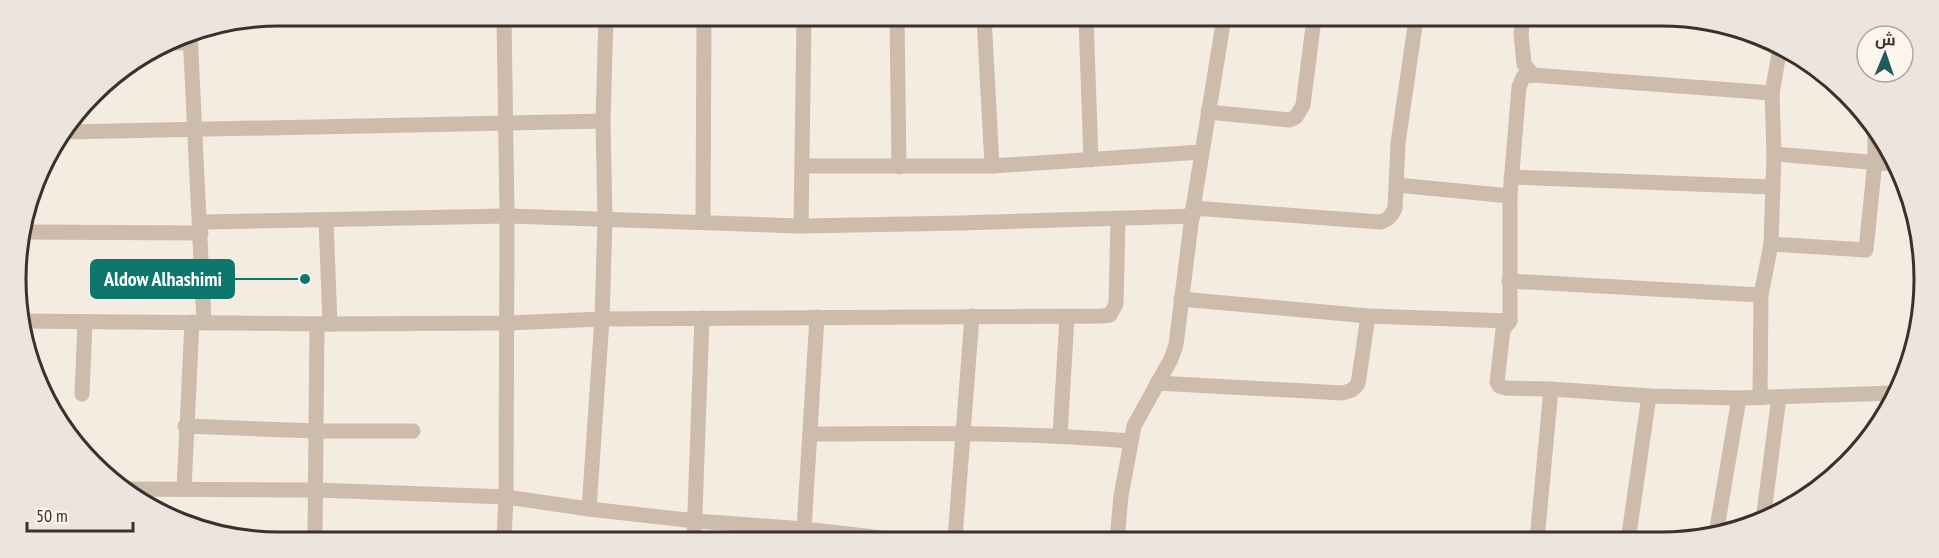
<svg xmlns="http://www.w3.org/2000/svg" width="1939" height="558" viewBox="0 0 1939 558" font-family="'PT Sans Narrow',Cairo,sans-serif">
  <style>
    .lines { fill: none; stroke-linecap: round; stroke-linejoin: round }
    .minor { stroke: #cdbbac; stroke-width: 15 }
    .rim { fill: none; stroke: #3b302b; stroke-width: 3 }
    .leader { fill: none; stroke: #0f766e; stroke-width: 2 }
    .callout-dot { fill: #0f766e; stroke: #fbf5ee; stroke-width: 2 }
    .callout { fill: #0f766e; stroke: #0f766e; stroke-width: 2 }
    .callout-label { font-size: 20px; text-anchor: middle; font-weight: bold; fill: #fff }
  </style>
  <rect width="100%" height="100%" fill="#f4ebe1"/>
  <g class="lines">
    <g class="minor">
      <polyline points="897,17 899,167"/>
      <polyline points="984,17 992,166"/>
      <polyline points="1086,18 1091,160"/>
      <polyline points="1523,19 1521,34 1524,64 1533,75"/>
      <polyline points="190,33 204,322"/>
      <polyline points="166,43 190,43"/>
      <polyline points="1772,93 1533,75 1523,77 1519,87 1510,196 1510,321 1503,330 1497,382 1499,386 1506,388 1551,389 1649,396 1739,398 1895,393"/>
      <polyline points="1208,112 1289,120 1296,117 1303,105 1314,19"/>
      <polyline points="65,132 603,121"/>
      <polyline points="1774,154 1892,164"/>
      <polyline points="803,166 992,166 1201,152"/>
      <polyline points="1511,177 1772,187"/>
      <polyline points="1397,185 1510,196"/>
      <path d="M1193 208 1380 222C1388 220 1392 216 1395 208L1398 143 1416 19"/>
      <polyline points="326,220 330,324"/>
      <polyline points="703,221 704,16"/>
      <polyline points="201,222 507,216 801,226 961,223 1193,216"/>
      <polyline points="801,226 804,17"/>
      <polyline points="24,232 201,233"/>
      <polyline points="1771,244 1866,250 1875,161 1875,128"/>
      <polyline points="1509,281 1761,295"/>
      <polyline points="1181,299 1368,316 1510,321"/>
      <polyline points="21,321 330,324 506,323 602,319 1102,316 1110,315 1116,304 1118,219"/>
      <polyline points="1157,383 1343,393 1352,390 1358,384 1368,316"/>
      <polyline points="82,394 85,322"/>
      <polyline points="1760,398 1761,295 1771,244 1774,154 1772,93 1780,48"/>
      <polyline points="185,426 316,431 413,431"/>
      <path d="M810 434C917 433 1023 432 1130 441"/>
      <polyline points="1060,435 1067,317"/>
      <polyline points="125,489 317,490 506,497 589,509 696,521 804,529 891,539"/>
      <polyline points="184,489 192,322"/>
      <polyline points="589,509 602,319 605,219 603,121 606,16"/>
      <polyline points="1763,520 1779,397"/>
      <polyline points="804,529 817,317"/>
      <polyline points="1716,534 1739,398"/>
      <polyline points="315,538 317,324"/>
      <polyline points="504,539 506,497 507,216 504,16"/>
      <polyline points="694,539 702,318"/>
      <polyline points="955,539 972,316"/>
      <polyline points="1117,540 1121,496 1134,426 1171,359 1176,345 1193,208 1224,18"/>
      <polyline points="1537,540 1551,389"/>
      <polyline points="1628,541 1649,396"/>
    </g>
  </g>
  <path d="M0 0H1939V558H0ZM279 26H1661A253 253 0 0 1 1914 279V279A253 253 0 0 1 1661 532H279A253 253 0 0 1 26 279V279A253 253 0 0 1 279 26Z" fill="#ece5de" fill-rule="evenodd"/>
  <path class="rim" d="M279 26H1661A253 253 0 0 1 1914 279V279A253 253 0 0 1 1661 532H279A253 253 0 0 1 26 279V279A253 253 0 0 1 279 26Z"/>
  <path class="leader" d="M305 279L234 279"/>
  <circle class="callout-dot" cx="305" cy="279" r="6"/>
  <rect class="callout" x="91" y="260" width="143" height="38" rx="6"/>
  <g class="callout-label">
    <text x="163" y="286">Aldow Alhashimi</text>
  </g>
  <g transform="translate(1885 54) rotate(2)"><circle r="28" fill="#fbf5ee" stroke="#aea6a0" stroke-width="1.5"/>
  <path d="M0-4.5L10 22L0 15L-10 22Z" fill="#1f5a5e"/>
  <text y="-9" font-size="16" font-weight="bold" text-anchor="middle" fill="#3b302b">ش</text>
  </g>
  <path d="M27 522v9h106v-9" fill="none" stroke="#3b302b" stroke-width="3"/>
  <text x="36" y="522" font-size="18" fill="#3b302b" stroke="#fbf5ee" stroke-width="4.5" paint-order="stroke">50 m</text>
</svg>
